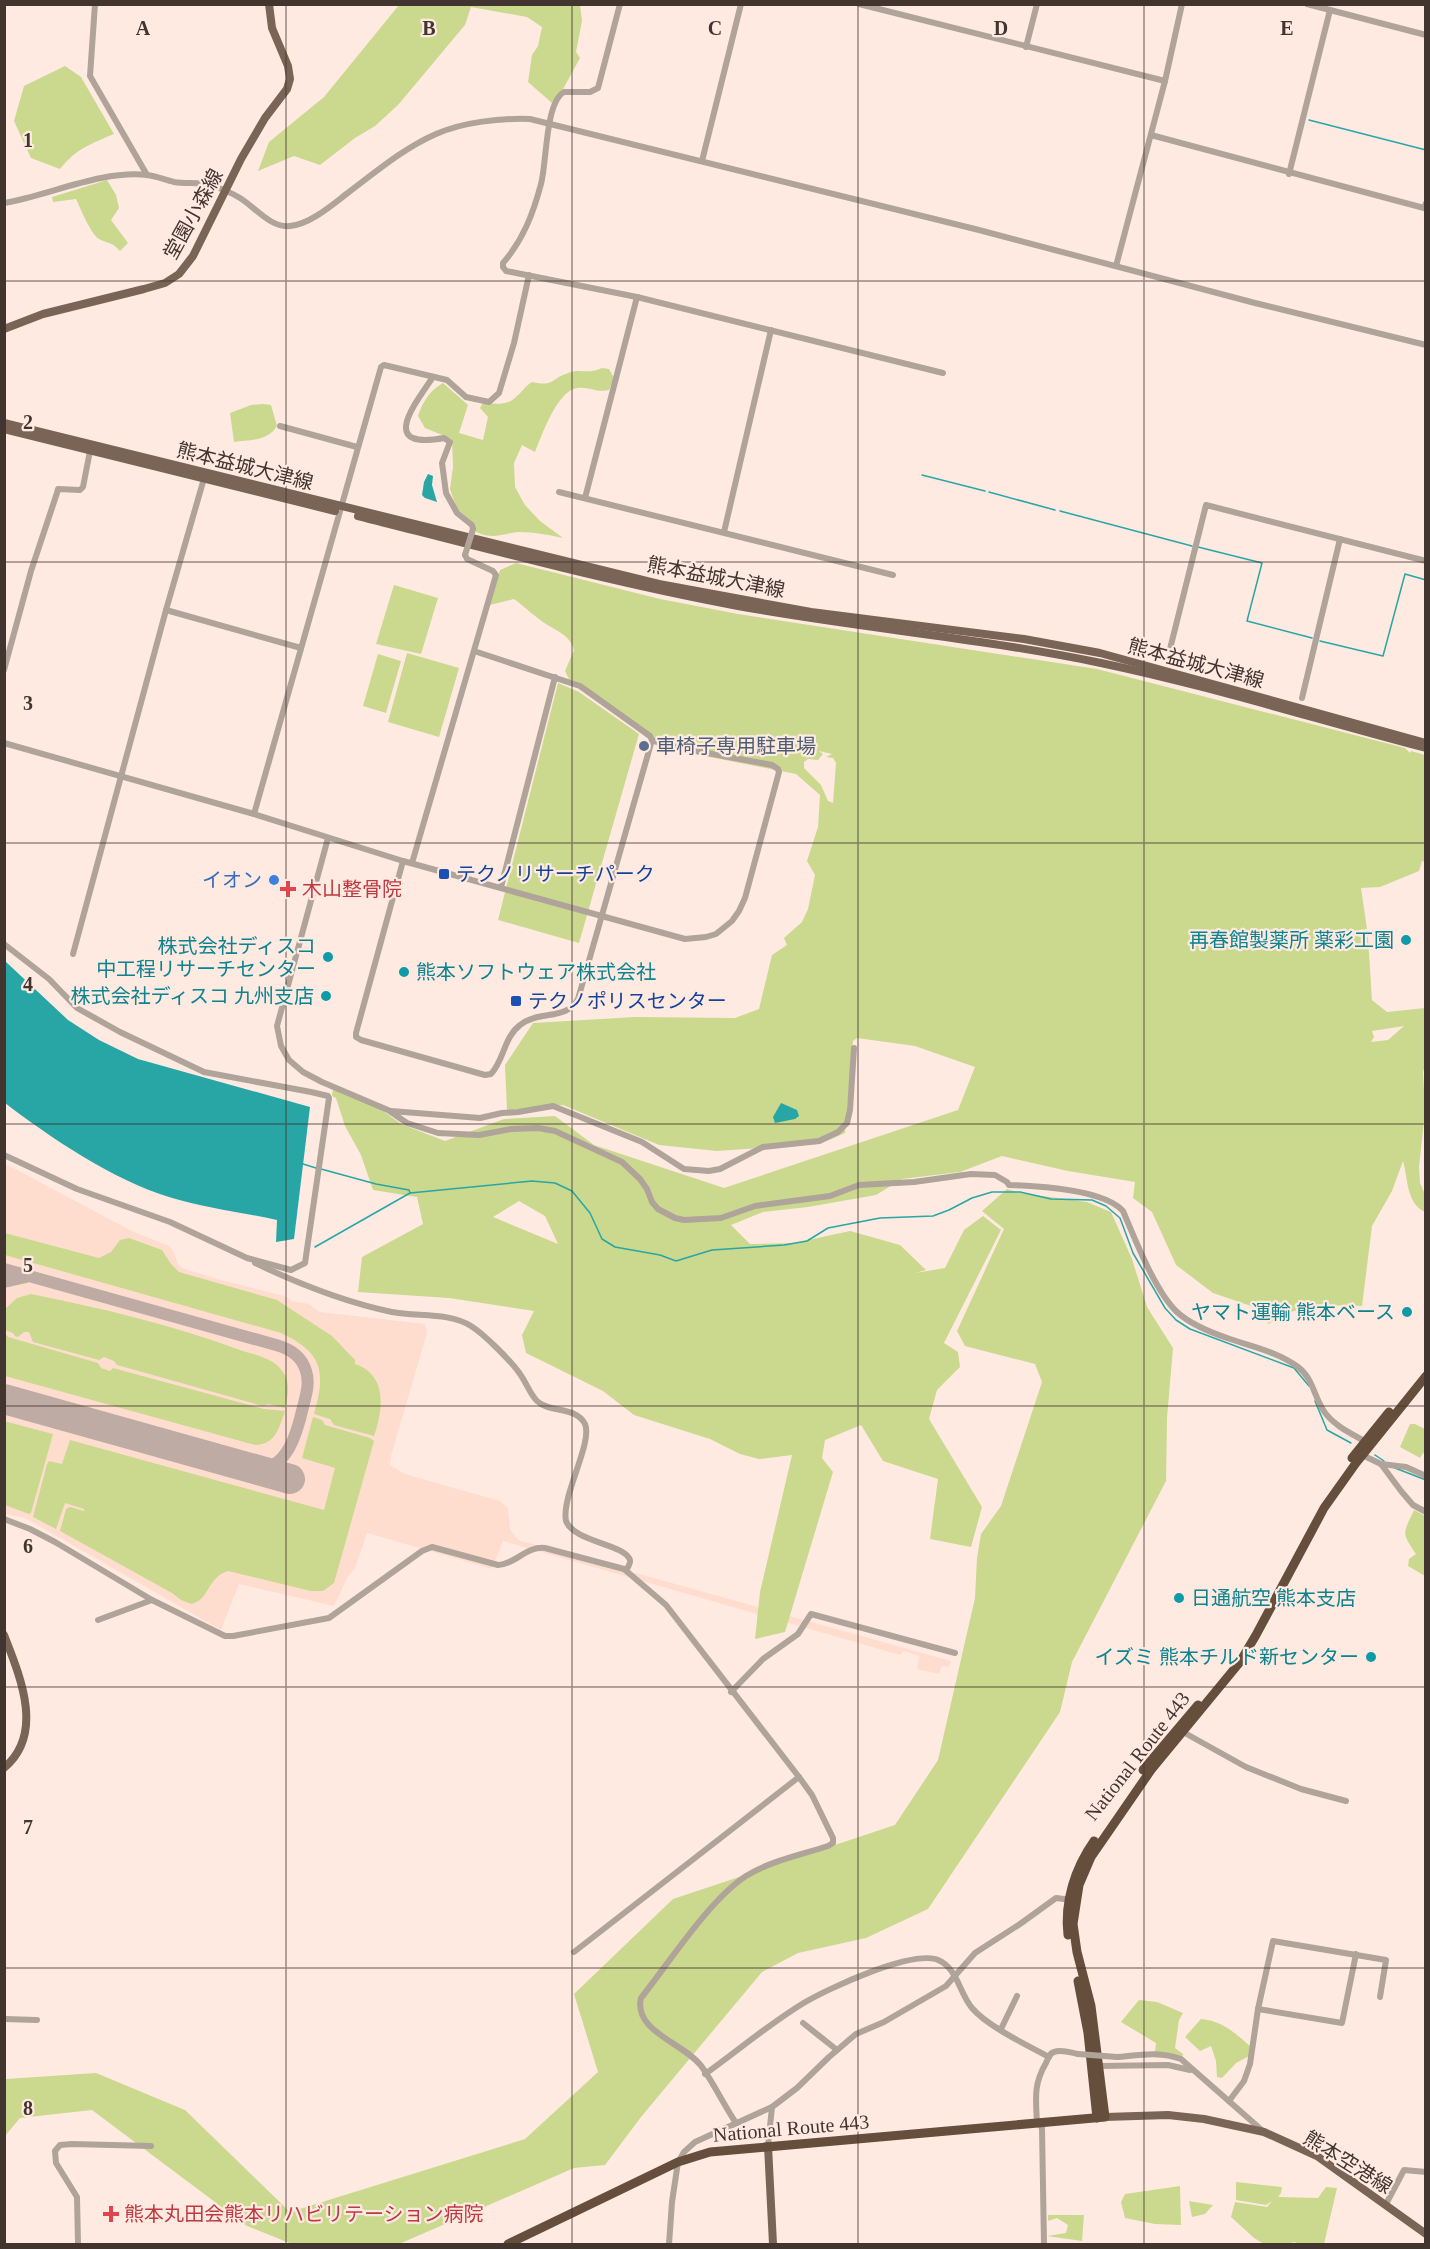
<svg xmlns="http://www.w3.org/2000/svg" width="1430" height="2249" viewBox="0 0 1430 2249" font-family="'Times New Roman','Noto Sans JP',serif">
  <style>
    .built { fill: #feddcf }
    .green { fill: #cad98e; fill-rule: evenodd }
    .water { fill: #28a6a6 }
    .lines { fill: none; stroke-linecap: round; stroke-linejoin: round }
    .stream { stroke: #28a6a6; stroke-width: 1.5 }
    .taxiway { stroke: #beaca4; stroke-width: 12 }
    .runway { stroke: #beaca4; stroke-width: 30 }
    .minor { stroke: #afa39a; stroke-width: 6 }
    .major { stroke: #7a6455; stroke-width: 8 }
    .highway { stroke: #664e3d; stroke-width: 9 }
    .minor-bridge { stroke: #afa39a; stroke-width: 6 }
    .grid { fill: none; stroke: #423530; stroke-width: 1.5; stroke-opacity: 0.55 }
    .service-dot { fill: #5c6f8a; stroke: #ffeae2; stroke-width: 2 }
    .transit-dot { fill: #1a4fb4; stroke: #ffeae2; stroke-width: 2 }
    .shop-dot { fill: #3f7fe0; stroke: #ffeae2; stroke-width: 2 }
    .health-dot { fill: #e0444e; stroke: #ffeae2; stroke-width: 2 }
    .culture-dot { fill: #0f9aa8; stroke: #ffeae2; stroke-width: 2 }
    .labels { text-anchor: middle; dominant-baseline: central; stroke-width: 4.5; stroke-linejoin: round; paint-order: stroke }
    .street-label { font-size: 20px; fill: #423530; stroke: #ffeae2 }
    .service-label { font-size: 20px; fill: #4e5e75; stroke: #ffeae2; text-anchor: start }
    .transit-label { font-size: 20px; fill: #164399; stroke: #ffeae2; text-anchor: start }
    .shop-label { font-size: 20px; fill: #366cbe; stroke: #ffeae2; text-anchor: end }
    .health-label { font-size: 20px; fill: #be3a42; stroke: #ffeae2; text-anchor: start }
    .culture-label { font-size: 20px; fill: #0d838f; stroke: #ffeae2; text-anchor: end }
    .grid-label { font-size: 20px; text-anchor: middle; font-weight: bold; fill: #423530; stroke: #ffeae2; stroke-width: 4.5; stroke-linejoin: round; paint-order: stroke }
  </style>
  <rect width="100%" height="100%" fill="#ffeae2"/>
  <polygon class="built" points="4,1163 132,1231 169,1246 173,1250 178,1264 182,1268 221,1280 285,1296 292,1301 309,1304 320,1312 425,1324 427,1333 391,1456 390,1465 405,1474 500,1501 508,1508 510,1529 518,1540 951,1661 949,1667 942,1666 939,1674 917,1669 919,1656 904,1651 900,1655 503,1541 492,1569 367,1533 355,1568 347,1578 334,1606 239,1584 221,1630 25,1518 5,1514"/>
  <g class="green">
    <polygon points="399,5 580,5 582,21 576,52 580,58 562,91 552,103 528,82 532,55 538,46 542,27 527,17 471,7 465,25 398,105 375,126 355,138 320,165 294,156 258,171 269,142 324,97"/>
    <path d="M65 66 81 77 114 134C90 144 76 149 60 169L31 158 14 121 24 86Z"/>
    <path d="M107 180 116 195 119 208 111 220 128 243 120 251C111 241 108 244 99 239 90 233 81 209 76 199L53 202 52 197Z"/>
    <path d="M602 368 609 369 614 378 609 390C597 393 589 386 577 388 557 391 542 435 535 452L522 445 514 463 515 487 525 505 540 521 563 538C549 535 534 532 519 532 500 534 495 540 476 532L475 524 457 509 450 489 453 467 452 439 425 428 418 416C422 403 430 390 443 383L468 405 459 433 483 440 488 417 480 408 483 403C496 404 508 406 517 396 523 391 525 386 532 382 555 387 550 379 568 373 580 368 586 375 602 368Z"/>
    <path d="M263 404 271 405 277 426C268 441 250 440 234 442L230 413 251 405Z"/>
    <path d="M516 563 660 599 738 614 1097 669 1405 748 1410 753 1411 751 1425 755V862L1422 861 1419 871 1380 887 1361 888 1367 929 1359 930V937H1368L1372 1000 1387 1012 1425 1008 1426 1062 1423 1072 1425 1111 1419 1167 1420 1183 1425 1194V1212C1406 1203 1408 1178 1403 1161L1392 1191 1372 1226 1362 1306C1331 1305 1294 1304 1269 1324L1260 1316 1257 1308 1213 1293 1176 1265 1152 1212 1133 1198 1135 1182 1068 1171 1002 1156 960 1172 902 1179 876 1195 808 1207 763 1212 731 1225 750 1244 794 1243 850 1231 900 1245 926 1270 915 1273 945 1268 964 1230 983 1216 1001 1230 944 1343 958 1352 960 1367 937 1390 929 1419 982 1507 971 1547 930 1539 938 1479 883 1461 861 1425 825 1440 822 1458 833 1472 785 1632 755 1639 760 1592 792 1455 759 1459 740 1454 710 1439 634 1415 603 1391 526 1353 522 1335 534 1311 449 1298 358 1292 362 1257 423 1224 417 1197 373 1190 361 1155 345 1126 336 1098 332 1096 333 1088 382 1110 401 1124 445 1141 504 1119 555 1116 594 1145 724 1188 958 1110 975 1067 915 1046 857 1038 853 1041 845 1133 820 1144 717 1151 659 1145 563 1105 507 1110 505 1065 533 1023 635 1017 735 1018 759 1009 772 955 787 945 784 938 802 922 808 909 815 875 807 861 818 827 820 795 796 774 659 747 569 679 565 671 574 650C570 635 558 632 546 624 535 617 525 607 514 599L490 605 500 570ZM819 751 832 754 826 757 833 758 836 763 833 803 828 801 821 785 804 768V762L808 759 818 760 823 754ZM1404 1026 1388 1040 1371 1042 1374 1037 1372 1031ZM519 1201 545 1216 558 1244 493 1217Z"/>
    <polygon points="394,585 438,598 421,654 376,644"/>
    <polygon points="407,653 459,668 439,737 388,722"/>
    <polygon points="378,654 401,661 386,713 363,706"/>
    <polygon points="558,683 579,692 639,734 579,943 498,920"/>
    <polygon points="1007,1189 1020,1193 1087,1202 1111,1212 1132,1259 1147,1307 1173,1348 1167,1418 1166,1481 1072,1662 1060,1712 928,1909 866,1938 798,1953 762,1972 641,2117 605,2165 574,2168 399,2244 292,2244 247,2226 92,2110 20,2118 5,2136 6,2079 96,2073 185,2110 290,2212 525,2139 598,2072 574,1994 673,1899 895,1825 938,1760 975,1598 977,1558 981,1534 1001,1506 1042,1382 1035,1364 965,1346 957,1331 1004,1229 982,1211"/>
    <path d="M5 1233 99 1258 111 1252 120 1240 129 1238 162 1250 171 1264 179 1272 277 1300 332 1336 355 1360V1364C388 1375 383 1410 374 1436L334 1425 330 1419 314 1414C326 1371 323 1353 281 1333L5 1255Z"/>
    <path d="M31 1294C101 1308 173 1325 240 1350 252 1354 268 1357 278 1366 291 1378 289 1393 285 1408L268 1404 263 1406 117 1365 114 1361 104 1357 99 1360 33 1342 29 1332H24L18 1337 15 1336 13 1333 5 1330V1309L17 1298Z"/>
    <path d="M5 1333 8 1337 98 1363 101 1368 110 1371 113 1368 264 1409 285 1411C279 1428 275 1445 255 1445L5 1376Z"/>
    <path d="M313 1417 322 1420 325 1425 370 1438 374 1441 334 1583 323 1591H311L228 1571C207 1577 210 1600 191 1604L181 1600 172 1593 60 1531 66 1509 70 1507 84 1511V1509L65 1503 56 1529 33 1517 47 1464 49 1461 62 1464 70 1440 324 1510 335 1468 302 1458Z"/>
    <polygon points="4,1421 53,1434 31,1513 29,1514 5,1505"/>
    <polygon points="1410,1424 1415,1424 1425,1429 1425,1454 1423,1453 1420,1458 1400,1447"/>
    <path d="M1414 1510 1425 1516V1576L1408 1566 1409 1559 1416 1554C1401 1532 1403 1534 1414 1510Z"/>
    <polygon points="1139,2000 1157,2002 1183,2013 1179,2020 1175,2048 1183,2054 1182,2058 1155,2052 1156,2043 1121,2022"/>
    <path d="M1201 2019C1223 2021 1235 2033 1251 2047V2055L1236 2063 1222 2078 1217 2077 1216 2061 1211 2046 1200 2051 1185 2037Z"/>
    <polygon points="1236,2182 1282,2187 1281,2193 1278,2197 1318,2198 1326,2187 1337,2188 1324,2244 1300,2244 1294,2242 1286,2244 1264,2244 1254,2238 1231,2217 1235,2202 1267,2207 1272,2201 1266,2205 1236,2200"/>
    <polygon points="1180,2186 1181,2225 1155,2224 1125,2218 1121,2202 1125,2194"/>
    <polygon points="1189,2201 1213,2205 1205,2214 1192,2217"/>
    <polygon points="1048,2215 1084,2215 1082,2241 1047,2236 1066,2233 1068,2225 1057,2218 1048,2221"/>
  </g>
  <g class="water">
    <polygon points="428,474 433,476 432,485 437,502 425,498 422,495 424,482"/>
    <path d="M5 961 68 1020 99 1040 138 1059 310 1107 294 1239 276 1242 277 1220C242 1212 203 1208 169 1197 113 1180 51 1138 5 1103Z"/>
    <polygon points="781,1103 797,1110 799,1116 795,1119 775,1123 773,1117"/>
  </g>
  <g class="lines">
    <g class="stream">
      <polyline points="1309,120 1426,150"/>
      <polyline points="922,475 985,491"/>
      <polyline points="989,492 1055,510"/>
      <polyline points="1060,511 1192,546"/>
      <polyline points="1198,547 1262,563 1247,621 1312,638"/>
      <polyline points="1320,641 1383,656 1405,574 1426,580"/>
      <polyline points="303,1164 316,1168"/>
      <polyline points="321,1169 376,1184 409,1190 410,1193"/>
      <polyline points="315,1247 410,1193 532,1181 555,1183 572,1191 590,1213 602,1239 615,1247 660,1255 676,1261 712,1250 784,1245 807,1241 828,1228 880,1218 933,1216 949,1210 972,1198 992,1192 1020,1192 1051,1199 1092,1200 1106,1206 1120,1218 1133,1253 1165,1308 1176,1320 1190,1329 1294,1368 1309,1386"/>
      <polyline points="1315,1401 1327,1430 1351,1443"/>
      <polyline points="1375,1455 1384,1461"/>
      <polyline points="1395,1468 1426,1480"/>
    </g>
    <g class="taxiway">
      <path d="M4 1269 276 1345C291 1349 302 1357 306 1371 310 1383 306 1395 303 1407 297 1433 288 1468 257 1470"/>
      <polyline points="4,1282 26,1277"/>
    </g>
    <polyline class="runway" points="4,1399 290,1479"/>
    <g class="minor">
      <polyline points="95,4 90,76 147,175"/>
      <path d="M620 4 598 88 590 92H564C545 103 547 162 541 184 533 214 523 240 503 263V267L506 271 637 297 943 373"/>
      <polyline points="859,4 1165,81"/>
      <polyline points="1307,4 1426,35"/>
      <polyline points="1026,47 1037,4"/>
      <polyline points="1151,135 1424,208 1426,203"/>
      <polyline points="702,161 741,4"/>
      <polyline points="1289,174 1330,10"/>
      <path d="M4 203C50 195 101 170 147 175 156 176 165 180 174 182 186 184 199 182 210 185 220 188 230 192 240 198 255 207 270 228 290 226 311 224 333 204 349 192 377 171 404 148 436 134 463 122 501 118 530 119L979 230 1255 303 1426 345"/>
      <polyline points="1116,266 1165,81 1182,4"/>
      <path d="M433 377C414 405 378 450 444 438L450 442 442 463 446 493 457 513 472 525 473 529"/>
      <polyline points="280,426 357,447"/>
      <polyline points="559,492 893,575"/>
      <polyline points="585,498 637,297"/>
      <polyline points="724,532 771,330"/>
      <polyline points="166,610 301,648"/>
      <polyline points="1170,649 1206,505 1426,561"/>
      <polyline points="4,670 31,571 57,493 58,489 80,490 83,487 90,451"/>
      <polyline points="1302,698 1340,539"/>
      <polyline points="4,743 254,814 403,861 685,939 706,937 716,934 732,921 739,911 745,898 779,772 778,769 772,765 664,745 652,740 650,736 580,686 474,651"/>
      <polyline points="254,814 381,367 384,365 447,380 466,397 489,402 499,393 514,343 529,275"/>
      <path d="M328 838 277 1026 281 1046 289 1060 303 1072 322 1082 388 1110 407 1123 438 1133 479 1135 511 1129 538 1128 555 1131 622 1162 640 1179 647 1189 652 1202 658 1209 675 1218 684 1220 721 1218 755 1206 830 1196 859 1185 914 1182 971 1174 995 1175 1007 1182 1009 1185C1038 1186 1103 1189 1123 1211 1135 1239 1155 1291 1177 1312 1191 1325 1212 1333 1230 1339 1253 1347 1278 1352 1298 1367 1314 1379 1314 1399 1326 1414 1336 1427 1353 1434 1367 1443"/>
      <path d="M403 861 356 1033V1037L361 1040 485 1075 491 1074C504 1060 504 1037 520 1025 538 1010 567 1021 578 999L652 740"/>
      <polyline points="412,863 496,575 493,571 467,559 465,555"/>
      <polyline points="501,887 555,677"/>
      <polyline points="4,944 49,979 77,1008 120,1032 204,1072 311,1092 328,1096 329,1098 305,1263 291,1270 247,1258 170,1222 77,1189 4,1155"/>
      <polyline points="73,954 166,610 205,475"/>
      <polyline points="391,1111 480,1118 502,1113 518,1112 553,1106 642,1142 684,1169 709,1171 720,1169 763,1147 819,1141 838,1132 847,1123 850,1110 854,1048"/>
      <path d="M255 1263C299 1284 344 1302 392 1312 417 1317 449 1312 471 1326 484 1334 512 1362 520 1374 526 1382 530 1394 537 1401 549 1413 576 1406 585 1424 593 1443 561 1496 566 1521 574 1542 625 1544 630 1560 631 1562 628 1567 627 1569H624"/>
      <polyline points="1362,1455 1381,1464 1401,1491 1413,1505 1426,1512"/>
      <polyline points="1381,1464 1406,1467 1426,1476"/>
      <path d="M4 1519 30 1529 55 1542 152 1600 225 1636H233L329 1618 422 1551 432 1547 498 1565C516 1564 526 1546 545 1548L624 1569 666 1605 799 1777 812 1795 833 1838V1843L828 1846C801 1855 770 1861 746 1876 709 1900 669 1963 641 1998 633 2032 685 2043 702 2067 714 2084 724 2105 736 2123"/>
      <polyline points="98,1620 152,1600"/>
      <polyline points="731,1692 763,1659 798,1634 811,1614 955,1653"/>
      <polyline points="1183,1732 1246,1767 1301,1789 1346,1801"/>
      <polyline points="574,1952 799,1777"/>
      <polyline points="1258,2009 1342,2023 1356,1954"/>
      <polyline points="4,2019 37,2020"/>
      <polyline points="803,2023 837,2050"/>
      <polyline points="1001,2029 1017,1996"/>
      <path d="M1117 2057C1140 2055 1159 2051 1181 2059L1264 2132"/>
      <polyline points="1099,2066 1168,2065 1190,2070"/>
      <path d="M705 2074C737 2051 768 2025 802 2004 825 1990 919 1945 942 1962 958 1972 960 1994 972 2008 987 2026 1027 2045 1049 2057"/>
      <polyline points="1229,2101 1244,2081 1250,2064 1258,2009 1273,1941 1386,1960 1380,1997"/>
      <path d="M1037 2124C1036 2099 1033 2085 1046 2063 1048 2058 1050 2053 1054 2052 1061 2049 1072 2053 1078 2054"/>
      <polyline points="1039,2124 1042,2128 1044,2244"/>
      <polyline points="768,2146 772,2107"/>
      <polyline points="1386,2204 1404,2170 1426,2172"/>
      <polyline points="78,2244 77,2197 56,2163 55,2151 60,2145 72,2144 151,2146"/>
      <polyline points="669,2244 672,2202 678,2162 684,2152 695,2142 772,2107 797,2088 829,2057 856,2034 884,2022 946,1986 975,1953 1020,1924 1056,1898 1072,1900"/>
    </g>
    <g class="major">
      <polyline points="4,329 43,314 144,289 165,283 179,274 193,256 241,159 265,118 287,89 290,79 288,66 272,28 269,4"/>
      <polyline points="4,423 659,584 811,612 1024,639 1100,653 1426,743"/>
      <polyline points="4,429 335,511"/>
      <path d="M358 516C484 548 610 582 738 606 858 628 981 638 1101 663 1211 686 1318 720 1426 748"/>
      <path d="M4 1635C20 1676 45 1734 4 1768"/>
      <polyline points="1105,2117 1168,2115 1204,2119 1264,2132 1317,2156 1426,2234"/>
      <polyline points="768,2146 773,2244"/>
    </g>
    <g class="highway">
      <polyline points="1352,1458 1389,1412"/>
      <polyline points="1143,1770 1198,1705"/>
      <path d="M1068 1935C1064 1902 1075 1868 1094 1841"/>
      <polyline points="1078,1981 1088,2033 1097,2118"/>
      <polyline points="508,2244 678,2162 710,2152 1105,2117 1091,2006 1077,1952 1073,1924 1079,1885 1091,1857 1151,1770 1240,1662 1256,1635 1324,1508 1356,1463 1426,1376"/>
    </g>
    <g class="minor-bridge">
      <polyline points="465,555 473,529"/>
      <polyline points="1078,2054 1117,2057"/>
    </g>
  </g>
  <path class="grid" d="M286 4V2244M572 4V2244M858 4V2244M1144 4V2244M4 281H1426M4 562H1426M4 843H1426M4 1124H1426M4 1406H1426M4 1687H1426M4 1968H1426"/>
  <circle class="service-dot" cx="644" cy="746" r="6"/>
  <g class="transit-dot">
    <rect x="438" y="868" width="12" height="12" rx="3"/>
    <rect x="510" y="995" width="12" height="12" rx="3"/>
  </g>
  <circle class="shop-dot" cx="274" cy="880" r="6"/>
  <g class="health-dot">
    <path d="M285 880h6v6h6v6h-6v6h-6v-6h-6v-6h6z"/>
    <path d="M108 2205h6v6h6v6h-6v6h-6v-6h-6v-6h6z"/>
  </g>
  <g class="culture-dot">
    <circle cx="1406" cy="940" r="6"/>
    <circle cx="328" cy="957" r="6"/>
    <circle cx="404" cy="972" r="6"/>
    <circle cx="326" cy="996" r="6"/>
    <circle cx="1407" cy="1312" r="6"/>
    <circle cx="1179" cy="1598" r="6"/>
    <circle cx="1371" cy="1657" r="6"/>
  </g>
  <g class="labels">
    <g class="street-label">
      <text transform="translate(193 214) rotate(-61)">堂園小森線</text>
      <text transform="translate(245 466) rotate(14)">熊本益城大津線</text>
      <text transform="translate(716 577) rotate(11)">熊本益城大津線</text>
      <text transform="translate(1196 663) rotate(15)">熊本益城大津線</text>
      <text transform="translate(1137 1756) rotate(-52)">National Route 443</text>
      <text transform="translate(791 2128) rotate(-5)">National Route 443</text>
      <text transform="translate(1348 2162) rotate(32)">熊本空港線</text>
    </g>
    <g class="service-label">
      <text x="656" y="746">車椅子専用駐車場</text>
    </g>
    <g class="transit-label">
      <text x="456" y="874">テクノリサーチパーク</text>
      <text x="528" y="1001">テクノポリスセンター</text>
    </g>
    <g class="shop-label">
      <text x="262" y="880">イオン</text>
    </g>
    <g class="health-label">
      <text x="302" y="889">木山整骨院</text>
      <text x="124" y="2214">熊本丸田会熊本リハビリテーション病院</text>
    </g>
    <g class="culture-label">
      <text x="1394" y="940">再春館製薬所 薬彩工園</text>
      <text x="316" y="946">株式会社ディスコ<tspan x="316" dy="23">中工程リサーチセンター</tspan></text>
      <text x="416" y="972" text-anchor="start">熊本ソフトウェア株式会社</text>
      <text x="314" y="996">株式会社ディスコ 九州支店</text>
      <text x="1395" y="1312">ヤマト運輸 熊本ベース</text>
      <text x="1191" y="1598" text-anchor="start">日通航空 熊本支店</text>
      <text x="1359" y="1657">イズミ 熊本チルド新センター</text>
    </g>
  </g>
  <g class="grid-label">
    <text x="143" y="35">A</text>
    <text x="429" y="35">B</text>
    <text x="715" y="35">C</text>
    <text x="1001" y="35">D</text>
    <text x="1287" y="35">E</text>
    <text x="28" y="147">1</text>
    <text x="28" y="429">2</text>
    <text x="28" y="710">3</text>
    <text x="28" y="991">4</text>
    <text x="28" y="1272">5</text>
    <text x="28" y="1553">6</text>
    <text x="28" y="1834">7</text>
    <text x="28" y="2115">8</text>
  </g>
  <rect width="1430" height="2249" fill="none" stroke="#423530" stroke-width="12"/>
</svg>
